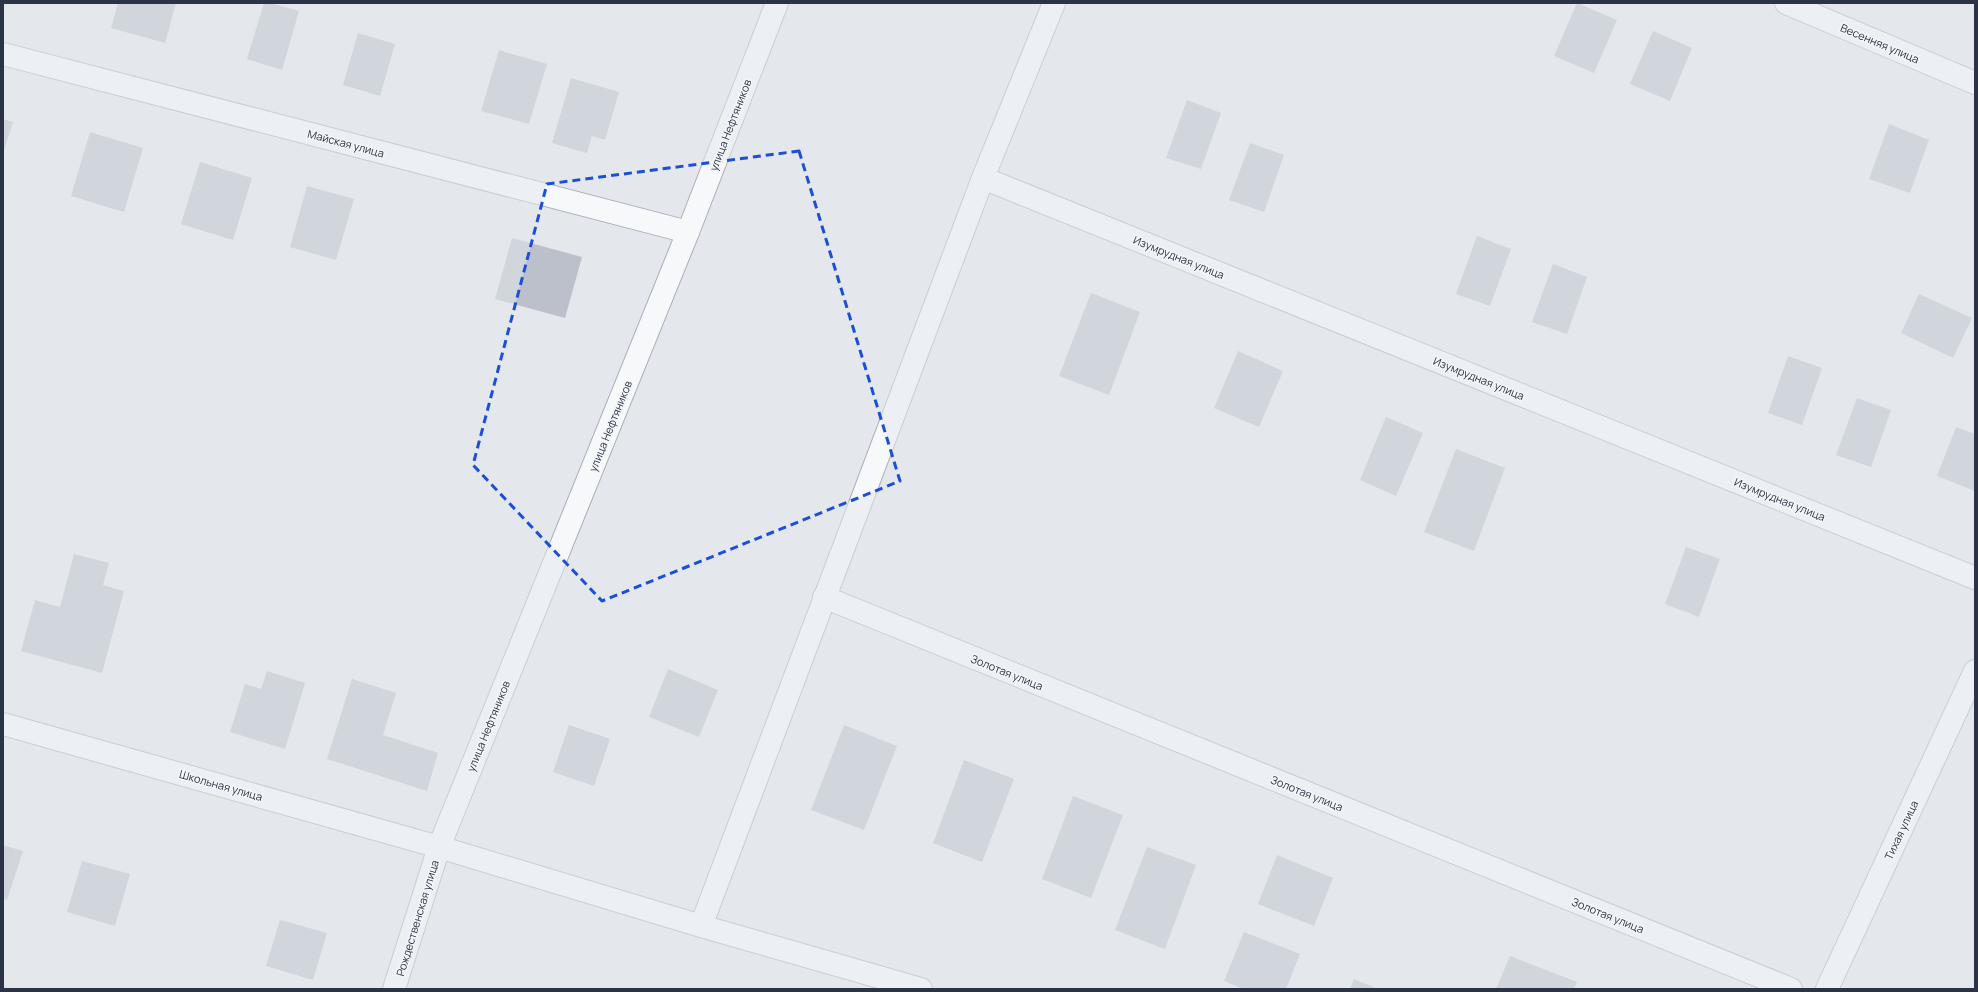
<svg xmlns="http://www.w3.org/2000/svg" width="1978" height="992" viewBox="0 0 1978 992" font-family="Manrope,sans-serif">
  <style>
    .building { fill: #bbc0ca }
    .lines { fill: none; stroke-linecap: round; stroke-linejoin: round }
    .minor-casing { stroke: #a9aeb7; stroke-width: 24 }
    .minor { stroke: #f7f8fa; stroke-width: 22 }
    .marked { fill: none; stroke: #1d4ed8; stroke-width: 3; stroke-dasharray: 8 5; stroke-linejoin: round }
    .labels { text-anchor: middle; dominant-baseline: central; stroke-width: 3; stroke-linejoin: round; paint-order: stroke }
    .street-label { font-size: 11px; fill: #2b3445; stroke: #f4f6f9 }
  </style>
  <rect width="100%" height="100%" fill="#e4e7ec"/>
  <g class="building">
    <polygon points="118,3 176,3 165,43 111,28"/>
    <polygon points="264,3 271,3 299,11 282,70 247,59"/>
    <polygon points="1577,3 1617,20 1594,73 1554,56"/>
    <polygon points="1653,31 1692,48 1670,101 1630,84"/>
    <polygon points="358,33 395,44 380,96 343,85"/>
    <polygon points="499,50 547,64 529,124 481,111"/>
    <polygon points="571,78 619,92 605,140 592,136 587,153 552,143"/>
    <polygon points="1187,100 1221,113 1201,169 1166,158"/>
    <polygon points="3,119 13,122 3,153"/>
    <polygon points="1889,124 1929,140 1910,193 1869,179"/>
    <polygon points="90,132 143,148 124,212 71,196"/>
    <polygon points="1250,143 1284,155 1264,212 1229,200"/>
    <polygon points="200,162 252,178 233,240 181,224"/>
    <polygon points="307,186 354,199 336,260 290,247"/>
    <polygon points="1477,236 1511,249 1490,306 1456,294"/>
    <polygon points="512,238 582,257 565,318 495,299"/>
    <polygon points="1553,264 1587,277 1567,334 1532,322"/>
    <polygon points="1091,293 1140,312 1109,395 1059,376"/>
    <polygon points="1919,294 1972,318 1953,358 1901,333"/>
    <polygon points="1238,351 1283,371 1259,427 1214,408"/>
    <polygon points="1788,356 1822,368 1802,425 1768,413"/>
    <polygon points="1857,398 1891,410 1871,467 1836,455"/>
    <polygon points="1386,417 1423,433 1396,496 1360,480"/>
    <polygon points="1956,427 1975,434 1975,491 1937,476"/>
    <polygon points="1456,449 1505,468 1474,551 1424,532"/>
    <polygon points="1686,547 1720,559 1699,617 1665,604"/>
    <polygon points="74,554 109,563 103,585 124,591 102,673 21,651 35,600 60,607"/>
    <polygon points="668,669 718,690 699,737 649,717"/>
    <polygon points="267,671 305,683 285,749 230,732 245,684 261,689"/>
    <polygon points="352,679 396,693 383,735 438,753 427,791 327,759"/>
    <polygon points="569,725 610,739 594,786 553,772"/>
    <polygon points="844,725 897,746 864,830 811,810"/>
    <polygon points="964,760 1014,779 982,862 933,843"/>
    <polygon points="1073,796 1123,815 1091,898 1042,879"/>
    <polygon points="3,845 23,851 7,900 3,898"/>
    <polygon points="1147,847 1196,865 1165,949 1115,930"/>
    <polygon points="1277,855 1333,878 1314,926 1258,904"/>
    <polygon points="82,861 130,874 115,926 67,912"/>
    <polygon points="280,920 327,933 313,980 266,966"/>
    <polygon points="1244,932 1300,954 1286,989 1244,989 1224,981"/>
    <polygon points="1510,956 1577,982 1574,989 1496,989"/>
    <polygon points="1354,979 1378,989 1350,989"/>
  </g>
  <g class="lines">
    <defs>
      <g id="minor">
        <polyline points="1786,3 1975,83"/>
        <polyline points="3,54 688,232"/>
        <polyline points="983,178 1975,578"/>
        <polyline points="824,597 1791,989"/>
        <polyline points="3,724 439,847 701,926 921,989"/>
        <polyline points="701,926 983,178 1054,3"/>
        <polyline points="394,989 439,847 688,232 777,3"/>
        <polyline points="1827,989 1975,671"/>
      </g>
    </defs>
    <use href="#minor" class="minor-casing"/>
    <use href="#minor" class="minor"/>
  </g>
  <path d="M0 0H1978V992H0ZM799 151 900 481 602 601 473 465 547 184Z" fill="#e4e7ec" fill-opacity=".55" fill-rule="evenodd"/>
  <path class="marked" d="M799 151 900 481 602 601 473 465 547 184Z"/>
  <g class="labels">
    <g class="street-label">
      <text transform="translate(1880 43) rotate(23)">Весенняя улица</text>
      <text transform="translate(730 125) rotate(-69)">улица Нефтяников</text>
      <text transform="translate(346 143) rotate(15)">Майская улица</text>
      <text transform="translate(1179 257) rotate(22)">Изумрудная улица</text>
      <text transform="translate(1479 378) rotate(22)">Изумрудная улица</text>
      <text transform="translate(610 426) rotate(-68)">улица Нефтяников</text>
      <text transform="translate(1780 499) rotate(22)">Изумрудная улица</text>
      <text transform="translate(1007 672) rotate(22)">Золотая улица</text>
      <text transform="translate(488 726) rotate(-68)">улица Нефтяников</text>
      <text transform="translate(221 785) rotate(16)">Школьная улица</text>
      <text transform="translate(1307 793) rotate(22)">Золотая улица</text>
      <text transform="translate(1901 830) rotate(-65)">Тихая улица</text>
      <text transform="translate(1608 915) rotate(22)">Золотая улица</text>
      <text transform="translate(417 918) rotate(-73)">Рождественская улица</text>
    </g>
  </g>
  <rect width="1978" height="992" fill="none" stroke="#2b3445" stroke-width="8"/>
</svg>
